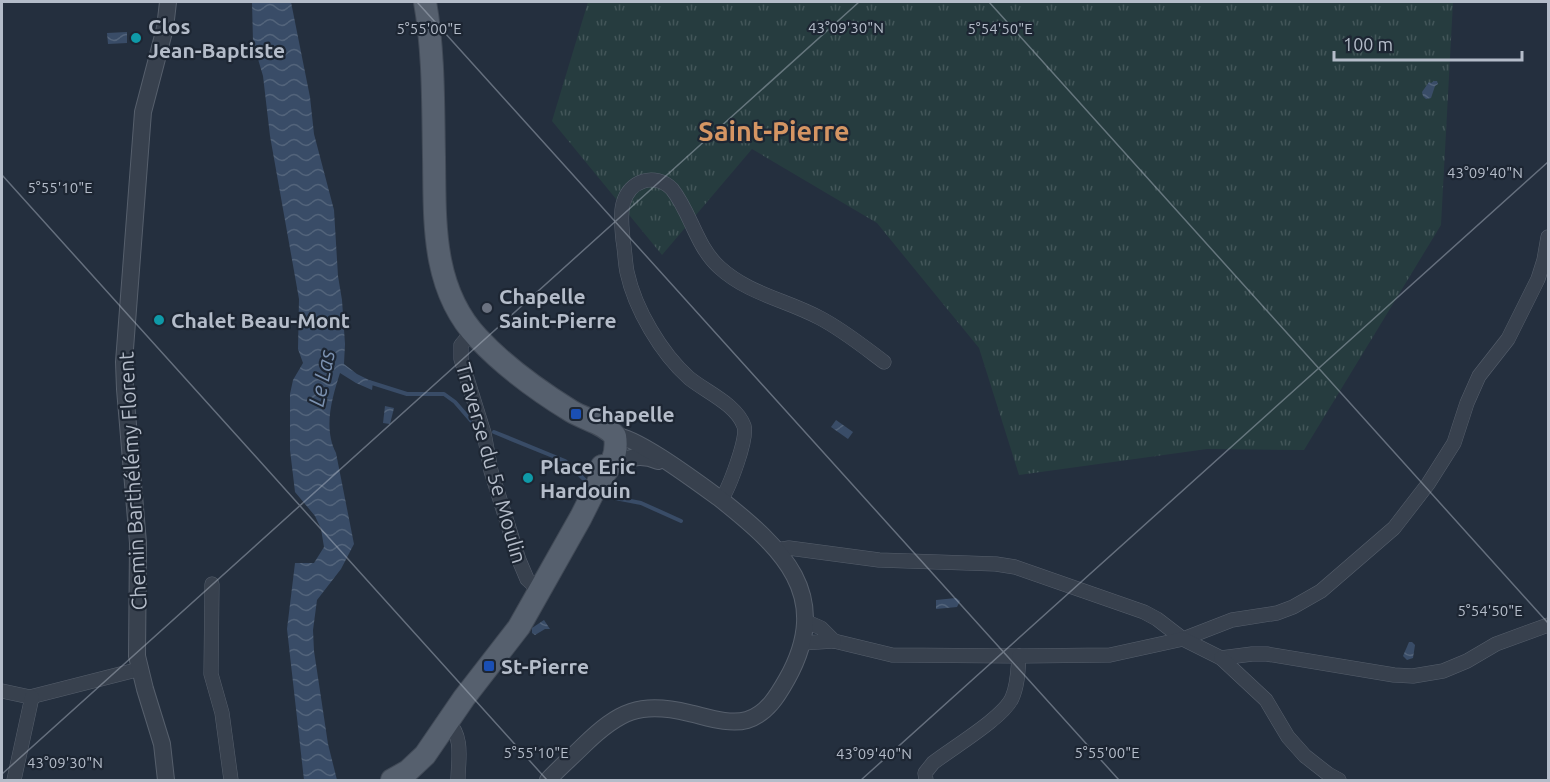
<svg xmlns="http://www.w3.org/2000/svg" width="1550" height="782" viewBox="0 0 1550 782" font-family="Ubuntu,sans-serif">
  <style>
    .grass { fill: url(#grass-tufts) }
    .water { fill: url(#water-waves) }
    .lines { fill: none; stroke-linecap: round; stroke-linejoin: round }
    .stream { stroke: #394c67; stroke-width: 4 }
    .minor-casing { stroke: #565f6c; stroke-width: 15 }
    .tertiary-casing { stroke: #565f6c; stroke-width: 18 }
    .primary-casing { stroke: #414a57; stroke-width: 24 }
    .minor { stroke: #38414e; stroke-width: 14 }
    .tertiary { stroke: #38414e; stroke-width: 16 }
    .primary { stroke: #56606e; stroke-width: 22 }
    .ticks { fill: none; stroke: #b4bcc9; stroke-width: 1.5; stroke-opacity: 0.45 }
    .culture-dot { fill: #0f9aa8; stroke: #1d2633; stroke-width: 2 }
    .worship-dot { fill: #6b7280; stroke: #1d2633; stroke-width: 2 }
    .transit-dot { fill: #1a4fb4; stroke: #1d2633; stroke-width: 2 }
    .labels { text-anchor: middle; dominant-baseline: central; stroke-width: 4.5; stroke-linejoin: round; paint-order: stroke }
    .poi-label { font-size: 21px; font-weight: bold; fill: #b4bcc9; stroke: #1d2633; text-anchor: start }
    .street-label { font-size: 21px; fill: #b4bcc9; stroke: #1d2633 }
    .water-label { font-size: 22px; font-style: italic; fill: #7c92b1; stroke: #1d2633 }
    .district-label { font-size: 27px; font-weight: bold; fill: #d59563; stroke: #1d2633 }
    .ticks-label { font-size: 15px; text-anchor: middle; fill: #b4bcc9; stroke: #1d2633; stroke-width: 4.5; stroke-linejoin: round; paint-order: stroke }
  </style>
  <defs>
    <pattern id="grass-tufts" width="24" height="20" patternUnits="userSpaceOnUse" patternTransform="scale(1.5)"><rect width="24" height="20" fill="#263c3f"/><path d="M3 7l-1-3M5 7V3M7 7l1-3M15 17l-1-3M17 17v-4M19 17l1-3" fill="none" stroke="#435659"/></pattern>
    <pattern id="water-waves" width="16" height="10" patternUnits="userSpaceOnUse" patternTransform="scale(1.5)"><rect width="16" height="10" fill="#394c67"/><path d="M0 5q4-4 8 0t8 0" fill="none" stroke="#53647b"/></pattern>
  </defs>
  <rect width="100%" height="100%" fill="#242f3e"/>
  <polygon class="grass" points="588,2 1453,2 1441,225 1304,450 1207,449 1019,475 979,348 877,223 752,149 662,255 552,121"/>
  <g class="water">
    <path d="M252 2H291L310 97 314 134 334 210 338 276 342 300 345 344 344 364 357 374 373 382 372 390 356 383 340 373C332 398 323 428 336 453L354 544 341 569 317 600 313 630 314 651 328 744 337 780H304L287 629 295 563H314L324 547 321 529 315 516 295 492 290 450V394L293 380 303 363 298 349 299 299 270 136 263 76 253 42Z"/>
    <polygon points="127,32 127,43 108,44 107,33"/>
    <polygon points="1434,81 1437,81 1438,84 1435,86 1431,98 1426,99 1423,96 1422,92 1429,82 1431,83"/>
    <polygon points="385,406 394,408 390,424 383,423"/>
    <polygon points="836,420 853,432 848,439 831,427"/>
    <polygon points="956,598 960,601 957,607 936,609 936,600"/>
    <polygon points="544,620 550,629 545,629 535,635 532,633 532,628"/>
    <polygon points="1409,642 1412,642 1415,645 1413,658 1407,660 1403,656"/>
  </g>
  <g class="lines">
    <g class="stream">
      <polyline points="369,382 407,394 444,394 455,402 474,424"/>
      <polyline points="494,432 565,461 589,484"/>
      <polyline points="601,492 615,498 641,503 681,521"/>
    </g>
    <defs>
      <g id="minor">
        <polyline points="472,332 461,345 461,359 484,433 491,471 519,560 527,579 540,591"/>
        <path d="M721 500C729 488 748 439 744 426 736 404 706 392 689 378 661 353 635 309 627 272 625 262 625 251 623 240 622 228 620 216 623 204 629 180 655 172 672 189 691 213 696 246 719 267 748 294 787 300 820 318 843 330 864 347 884 362"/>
        <polyline points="776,550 789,548 879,560 996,564 1015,567 1144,612 1157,619 1183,639 1232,620 1277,613 1293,607 1321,591 1394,528 1428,484 1454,443 1467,403 1479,376 1508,339 1538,279 1544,260 1548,237"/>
        <polyline points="212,584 211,674 222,713 231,780"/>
        <path d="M834 641 892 655 1019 656C1018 669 1018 685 1012 698 1003 718 952 748 933 763L925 773 926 780"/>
        <polyline points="802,643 834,641 821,628 805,621"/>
        <polyline points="1019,656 1110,655 1183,639 1221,658 1252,654 1267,654 1394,675 1413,676 1443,671 1467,661 1496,644 1548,625"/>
        <polyline points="1221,658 1266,700 1288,737 1305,756 1328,774 1339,780"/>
        <polyline points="2,691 30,697 140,669"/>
        <path d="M448 722C464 737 458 761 458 780"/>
        <polyline points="14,780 32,697"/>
      </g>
      <g id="tertiary">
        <path d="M611 466C627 458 640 453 658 461"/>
        <polyline points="166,780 162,744 145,689 137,656 138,543 125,389 124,362 143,112 165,28 168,2"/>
        <path d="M548 780C559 768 572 757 584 745 619 711 640 701 689 713 707 717 729 725 747 720 767 714 778 695 787 679 834 595 782 548 719 498 701 485 633 434 615 436"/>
      </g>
      <g id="primary">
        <path d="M425 2C434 52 433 106 434 157 435 221 431 288 478 338 506 368 537 390 571 411 586 420 604 423 615 436 618 454 611 467 599 481"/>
        <polyline points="392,780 408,771 425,755 464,698 519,627 581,517 599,481 602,466"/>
      </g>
    </defs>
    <use href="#minor" class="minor-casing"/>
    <use href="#tertiary" class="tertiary-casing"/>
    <use href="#primary" class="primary-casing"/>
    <use href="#minor" class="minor"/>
    <use href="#tertiary" class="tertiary"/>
    <use href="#primary" class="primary"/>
  </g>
  <path class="ticks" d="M417 2 1119 780M989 2 1548 623M2 175 547 780M2 774 859 2M861 780 1548 162"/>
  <g class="culture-dot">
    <circle cx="136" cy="38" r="6"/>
    <circle cx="159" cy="320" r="6"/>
    <circle cx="528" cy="478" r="6"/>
  </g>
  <circle class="worship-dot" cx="487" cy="308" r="6"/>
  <g class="transit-dot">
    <rect x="570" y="408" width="12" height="12" rx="3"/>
    <rect x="483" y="660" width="12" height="12" rx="3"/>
  </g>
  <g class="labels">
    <g class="poi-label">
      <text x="148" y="26">Clos<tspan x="148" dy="24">Jean-Baptiste</tspan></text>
      <text x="499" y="296">Chapelle<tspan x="499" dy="24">Saint-Pierre</tspan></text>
      <text x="171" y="320">Chalet Beau-Mont</text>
      <text x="588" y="414">Chapelle</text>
      <text x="540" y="466">Place Eric<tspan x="540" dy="24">Hardouin</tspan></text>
      <text x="501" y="666">St-Pierre</text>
    </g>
    <g class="street-label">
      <text transform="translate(492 463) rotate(74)">Traverse du 5e Moulin</text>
      <text transform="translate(132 481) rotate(-93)">Chemin Barthélémy Florent</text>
    </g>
    <g class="water-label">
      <text transform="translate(321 378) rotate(-78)">Le Las</text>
    </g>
    <g class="district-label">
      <text x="774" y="131">Saint-Pierre</text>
    </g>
  </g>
  <g class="ticks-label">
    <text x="846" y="33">43°09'30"N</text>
    <text x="429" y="34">5°55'00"E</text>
    <text x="1000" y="34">5°54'50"E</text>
    <text x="1485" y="178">43°09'40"N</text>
    <text x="60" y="193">5°55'10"E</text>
    <text x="1490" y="616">5°54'50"E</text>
    <text x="536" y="758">5°55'10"E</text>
    <text x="1107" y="758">5°55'00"E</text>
    <text x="874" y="759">43°09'40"N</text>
    <text x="65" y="768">43°09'30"N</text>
  </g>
  <rect width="1550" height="782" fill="none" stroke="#b4bcc9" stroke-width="6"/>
  <path d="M1334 51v9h188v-9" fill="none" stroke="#b4bcc9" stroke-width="3"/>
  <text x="1343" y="51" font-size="18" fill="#b4bcc9" stroke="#1d2633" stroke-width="4.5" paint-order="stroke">100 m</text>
</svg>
